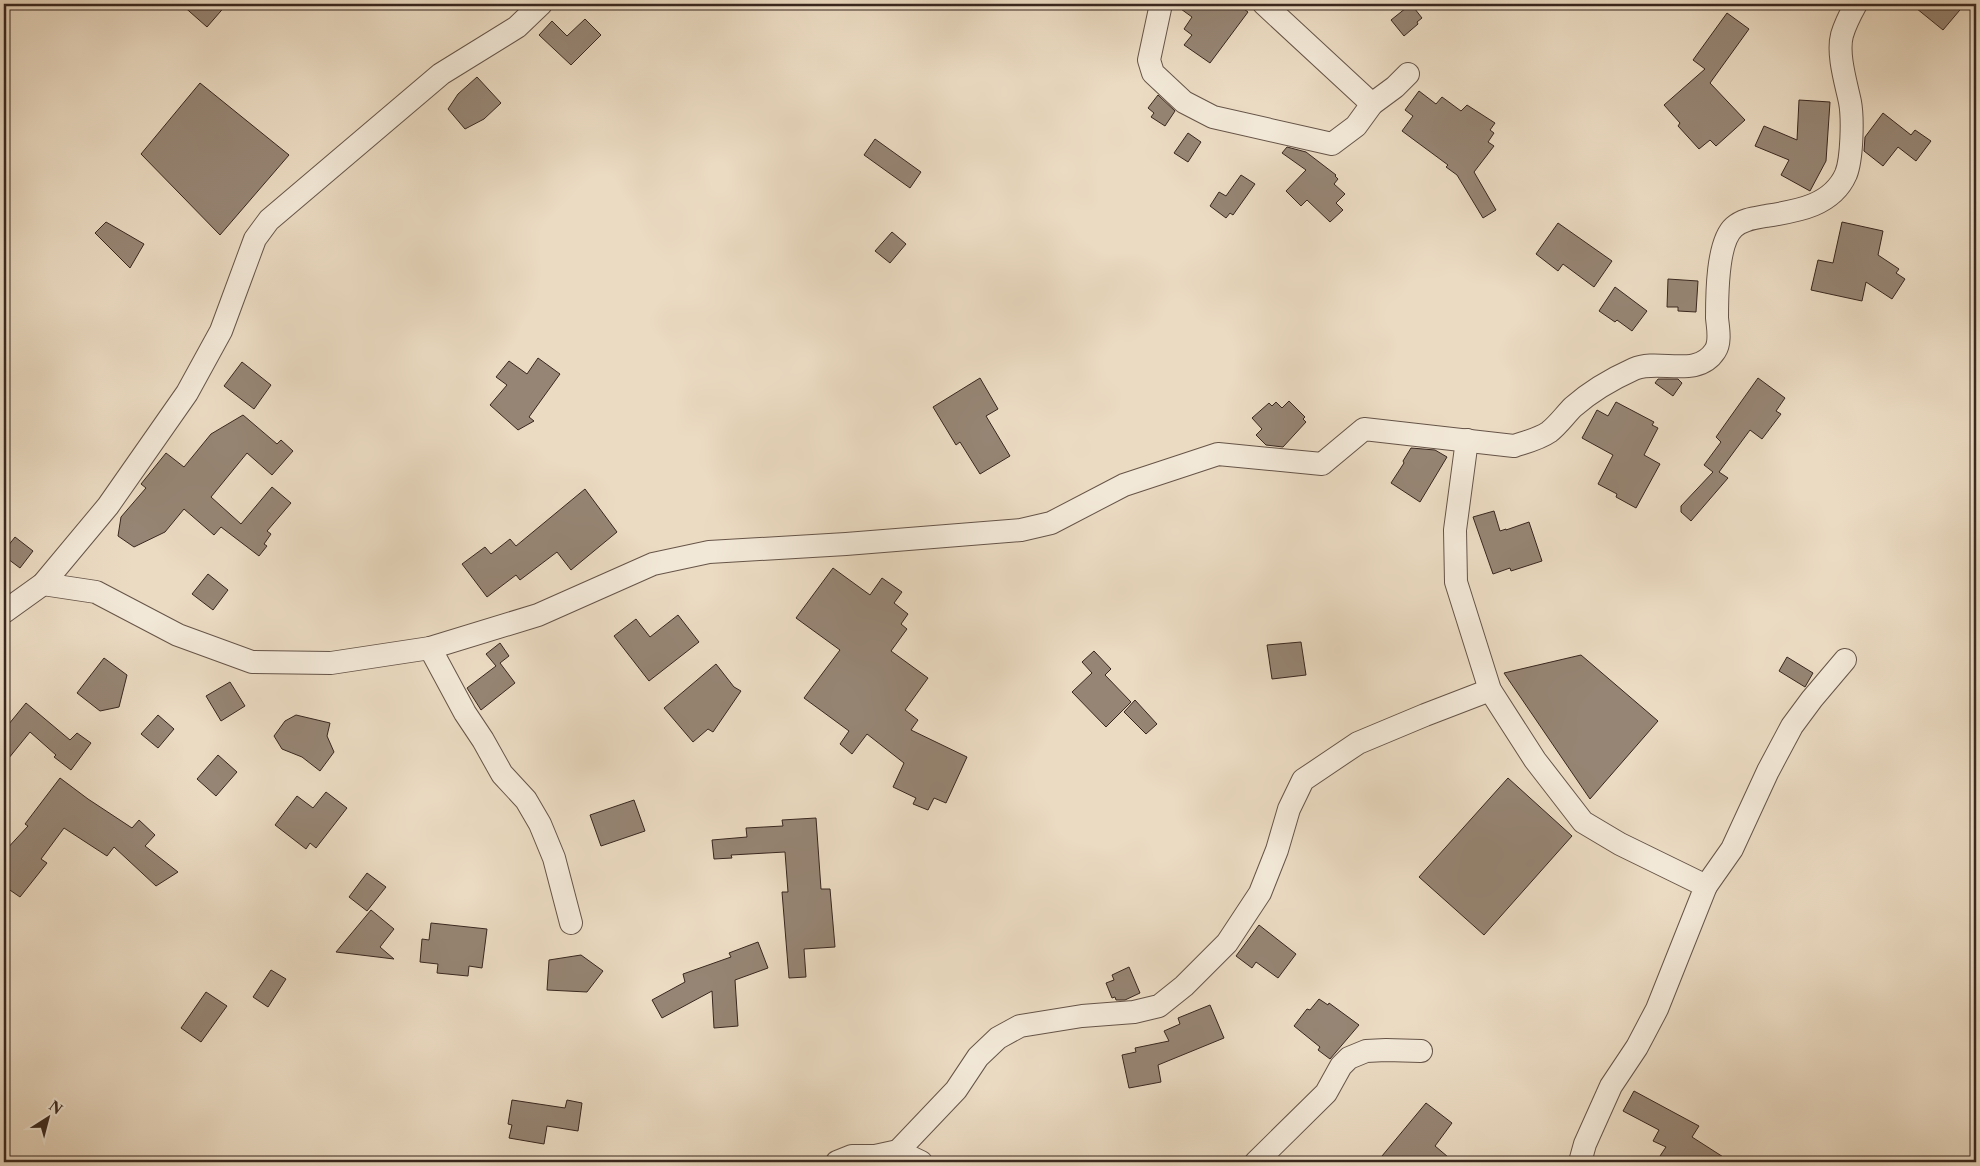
<svg xmlns="http://www.w3.org/2000/svg" width="1980" height="1166" viewBox="0 0 1980 1166" font-family="'Libre Caslon Text',serif">
  <style>
    .building { fill: #968574; stroke: #39271f }
    .lines { fill: none; stroke-linecap: round; stroke-linejoin: round }
    .street-casing { stroke: #665448; stroke-width: 24 }
    .street { stroke: #f2e8d7; stroke-width: 22 }
  </style>
  <rect width="100%" height="100%" fill="#ebdbc2"/>
  <filter id="stains"><feTurbulence type="fractalNoise" baseFrequency=".004" numOctaves="4"/><feColorMatrix values="0 0 0 0 .2 0 0 0 0 .09 0 0 0 0 .02 0 0 0 .5 -.17"/></filter>
  <radialGradient id="worn" r=".72"><stop offset=".6" stop-color="#630" stop-opacity="0"/><stop offset="1" stop-color="#630" stop-opacity=".3"/></radialGradient>
  <g class="building">
    <polygon points="181,4 227,4 207,27"/>
    <polygon points="1174,4 1237,4 1248,12 1210,63 1184,45 1192,35 1184,29 1192,17"/>
    <polygon points="1411,4 1422,18 1417,22 1418,24 1404,36 1391,20"/>
    <polygon points="1911,4 1965,4 1943,30"/>
    <polygon points="1727,13 1749,29 1710,83 1745,120 1716,146 1710,140 1699,149 1678,126 1680,123 1664,105 1705,69 1693,60"/>
    <polygon points="585,19 601,35 571,65 539,35 552,21 567,36"/>
    <polygon points="477,77 501,103 484,119 465,129 448,109 458,94"/>
    <polygon points="200,83 289,155 220,235 141,154"/>
    <polygon points="1419,91 1436,104 1442,97 1461,111 1467,105 1495,123 1490,130 1494,133 1488,142 1494,146 1474,172 1496,210 1483,218 1457,175 1446,167 1448,165 1402,131 1413,116 1405,110"/>
    <polygon points="1158,95 1175,111 1165,126 1151,117 1154,113 1148,108"/>
    <polygon points="1799,100 1830,102 1826,161 1810,191 1781,175 1789,160 1755,146 1764,126 1797,140"/>
    <polygon points="1883,113 1911,135 1915,130 1931,141 1916,161 1898,147 1883,166 1864,151 1865,137"/>
    <polygon points="1188,133 1201,142 1188,162 1174,153"/>
    <polygon points="875,139 921,172 910,188 864,155"/>
    <polygon points="1287,147 1306,152 1336,175 1335,176 1338,179 1334,184 1345,194 1336,203 1343,210 1330,222 1307,200 1301,206 1286,191 1306,170 1282,153"/>
    <polygon points="1241,175 1255,184 1233,215 1230,213 1226,218 1210,206 1219,192 1226,196"/>
    <polygon points="106,222 144,244 130,268 95,233"/>
    <polygon points="1842,222 1883,231 1878,255 1899,269 1896,273 1905,279 1892,299 1866,282 1862,301 1811,290 1818,260 1833,263"/>
    <polygon points="1558,223 1612,261 1594,287 1563,264 1558,271 1536,254"/>
    <polygon points="892,232 906,244 890,263 875,251"/>
    <polygon points="1668,279 1698,281 1696,312 1678,311 1678,307 1667,307"/>
    <polygon points="1615,287 1647,311 1632,331 1617,320 1615,322 1599,311"/>
    <polygon points="538,358 560,374 529,417 534,421 518,430 490,405 507,385 496,377 509,361 527,374"/>
    <polygon points="242,362 271,385 254,409 224,386"/>
    <polygon points="980,378 998,409 986,416 1010,456 980,474 960,442 956,445 933,407"/>
    <polygon points="1758,378 1785,398 1776,411 1781,414 1762,439 1750,430 1719,472 1728,478 1691,521 1681,512 1681,506 1713,472 1704,465 1721,442 1716,437"/>
    <polygon points="1658,379 1678,379 1682,383 1673,396 1655,383"/>
    <polygon points="1289,401 1305,417 1303,419 1306,422 1283,447 1266,445 1256,435 1262,429 1252,418 1269,403 1272,406 1276,402 1282,408"/>
    <polygon points="1616,402 1654,422 1652,425 1658,428 1644,455 1660,464 1636,508 1616,497 1617,494 1598,484 1613,455 1582,438 1597,410 1608,416"/>
    <polygon points="243,415 277,444 281,440 293,451 272,475 247,453 211,497 241,524 272,487 291,503 267,531 271,534 264,544 267,546 259,556 221,527 214,535 184,509 165,532 134,547 118,536 121,517 146,488 141,484 166,453 184,467 211,434"/>
    <polygon points="1411,448 1435,450 1447,457 1420,502 1391,483 1404,463 1403,461"/>
    <polygon points="585,489 617,532 571,570 557,552 520,580 516,575 487,597 462,564 485,547 491,554 510,539 516,546"/>
    <polygon points="1494,511 1500,531 1506,529 1506,530 1529,522 1542,561 1511,571 1510,568 1493,574 1473,517"/>
    <polygon points="15,537 33,551 20,568 4,556 4,551"/>
    <polygon points="833,568 870,595 882,578 902,592 894,603 908,614 901,624 907,629 891,651 928,678 905,710 918,720 911,730 967,757 946,803 934,798 928,810 913,804 916,798 893,787 904,763 867,734 852,754 840,744 849,731 804,698 840,650 796,618"/>
    <polygon points="208,574 228,590 213,610 192,594"/>
    <polygon points="678,615 699,642 649,681 614,636 636,619 650,637"/>
    <polygon points="1301,642 1306,675 1272,679 1267,645"/>
    <polygon points="500,643 509,656 500,663 515,683 481,710 467,688 496,666 486,654"/>
    <polygon points="1094,651 1111,669 1105,675 1131,702 1106,727 1072,692 1092,673 1082,662"/>
    <polygon points="1581,655 1658,721 1590,799 1504,673"/>
    <polygon points="1787,657 1813,673 1805,687 1779,671"/>
    <polygon points="104,658 127,675 119,707 100,711 77,693"/>
    <polygon points="716,664 734,687 741,691 713,732 708,729 693,742 664,708"/>
    <polygon points="230,682 245,706 221,721 206,696"/>
    <polygon points="1135,700 1157,724 1146,734 1124,712"/>
    <polygon points="26,703 70,740 77,733 91,743 71,770 54,757 56,755 30,732 4,764 4,730"/>
    <polygon points="158,715 174,729 158,748 141,734"/>
    <polygon points="296,715 330,723 327,736 334,752 320,771 302,757 282,749 274,736 285,721"/>
    <polygon points="218,755 237,772 216,796 197,779"/>
    <polygon points="60,778 88,799 132,828 139,820 155,835 145,846 178,872 156,886 114,847 107,856 64,828 41,859 47,863 20,897 4,886 4,852 28,826 25,824"/>
    <polygon points="1508,778 1572,836 1484,935 1419,877"/>
    <polygon points="326,792 347,808 316,848 310,843 306,849 275,825 297,796 313,808"/>
    <polygon points="634,800 645,831 601,846 590,815"/>
    <polygon points="816,818 821,889 830,889 835,947 804,949 806,977 789,978 782,892 788,892 785,852 731,855 732,858 714,859 712,840 747,837 746,828 783,826 782,820"/>
    <polygon points="367,873 386,887 367,911 349,897"/>
    <polygon points="371,910 394,929 380,947 394,959 336,952"/>
    <polygon points="431,923 487,929 482,968 469,966 468,976 437,973 438,964 420,962 422,939 429,940"/>
    <polygon points="1259,925 1296,954 1278,978 1256,962 1252,968 1236,956"/>
    <polygon points="758,942 768,968 735,980 738,1026 714,1028 712,991 662,1018 652,1000 685,982 683,974 731,957 729,953"/>
    <polygon points="581,955 603,971 587,992 547,990 549,960"/>
    <polygon points="1129,967 1140,993 1125,1000 1116,1000 1115,997 1112,998 1106,983 1114,980 1112,975"/>
    <polygon points="271,970 286,979 268,1007 253,997"/>
    <polygon points="206,992 227,1006 201,1042 181,1028"/>
    <polygon points="1319,999 1328,1005 1329,1003 1359,1025 1330,1059 1318,1050 1320,1047 1294,1026 1307,1009 1310,1010"/>
    <polygon points="1210,1005 1224,1038 1158,1065 1161,1082 1129,1088 1122,1055 1136,1052 1135,1048 1169,1041 1164,1031 1180,1024 1178,1018"/>
    <polygon points="1634,1091 1699,1126 1692,1137 1731,1162 1656,1162 1666,1147 1653,1141 1659,1130 1623,1111"/>
    <polygon points="512,1100 565,1108 567,1100 582,1103 578,1131 547,1126 544,1144 509,1138 512,1125 508,1124"/>
    <polygon points="1426,1103 1452,1123 1435,1146 1454,1162 1377,1162"/>
  </g>
  <g class="lines">
    <defs>
      <g id="street">
        <polyline points="1161,4 1149,60 1153,73 1184,102 1213,117 1332,144 1356,126 1372,104 1395,87 1408,74"/>
        <polyline points="1264,4 1372,104"/>
        <polyline points="1467,440 1455,530 1456,582 1490,690 1535,760 1583,822 1620,844 1706,886 1657,1009 1637,1047 1611,1086 1585,1144 1580,1162"/>
        <path d="M43 584 96 592 178 635 252 662 331 663 430 648 538 615 653 564 709 552 846 544 1021 530 1051 523 1124 485 1218 454 1322 464 1364 429 1514 446C1526 442 1539 439 1549 432 1558 425 1565 415 1573 407 1590 392 1614 378 1634 369 1659 358 1697 379 1715 351 1721 342 1718 328 1717 318 1717 296 1717 242 1734 227 1743 219 1755 218 1766 216 1797 211 1832 206 1846 174 1852 159 1853 118 1850 102 1846 83 1837 54 1842 35 1845 25 1851 13 1856 4"/>
        <polyline points="4,612 43,584 108,506 187,393 221,331 255,239 269,220 441,74 517,27 541,4"/>
        <polyline points="430,648 465,713 483,740 502,774 526,800 540,824 554,858 571,923"/>
        <polyline points="1706,886 1732,849 1768,771 1792,726 1812,699 1845,660"/>
        <polyline points="898,1151 956,1090 978,1057 998,1038 1020,1026 1082,1016 1134,1012 1159,1006 1184,986 1227,943 1260,893 1277,850 1289,809 1303,780 1358,743 1425,715 1490,690"/>
        <polyline points="837,1162 852,1156 875,1156 898,1151 921,1162"/>
        <polyline points="1256,1162 1326,1093 1341,1066 1349,1058 1366,1051 1386,1050 1421,1051"/>
      </g>
    </defs>
    <use href="#street" class="street-casing"/>
    <use href="#street" class="street"/>
  </g>
  <rect width="1980" height="1166" fill="none" stroke="#ebdbc2" stroke-width="20"/>
  <rect x="5" y="5" width="1970" height="1156" fill="none" stroke="#39271f" stroke-width="2.5"/>
  <rect x="10" y="10" width="1960" height="1146" fill="none" stroke="#39271f"/>
  <g transform="translate(48 1118) rotate(36)" stroke="#f2e8d7" stroke-width="4" paint-order="stroke">
  <path d="M0-4L9 19L0 12L-9 19Z" fill="#39271f"/>
  <text y="-8" font-size="14" font-weight="bold" text-anchor="middle" fill="#39271f">N</text>
  </g>
  <rect width="100%" height="100%" filter="url(#stains)"/>
  <rect width="100%" height="100%" fill="url(#worn)"/>
</svg>
